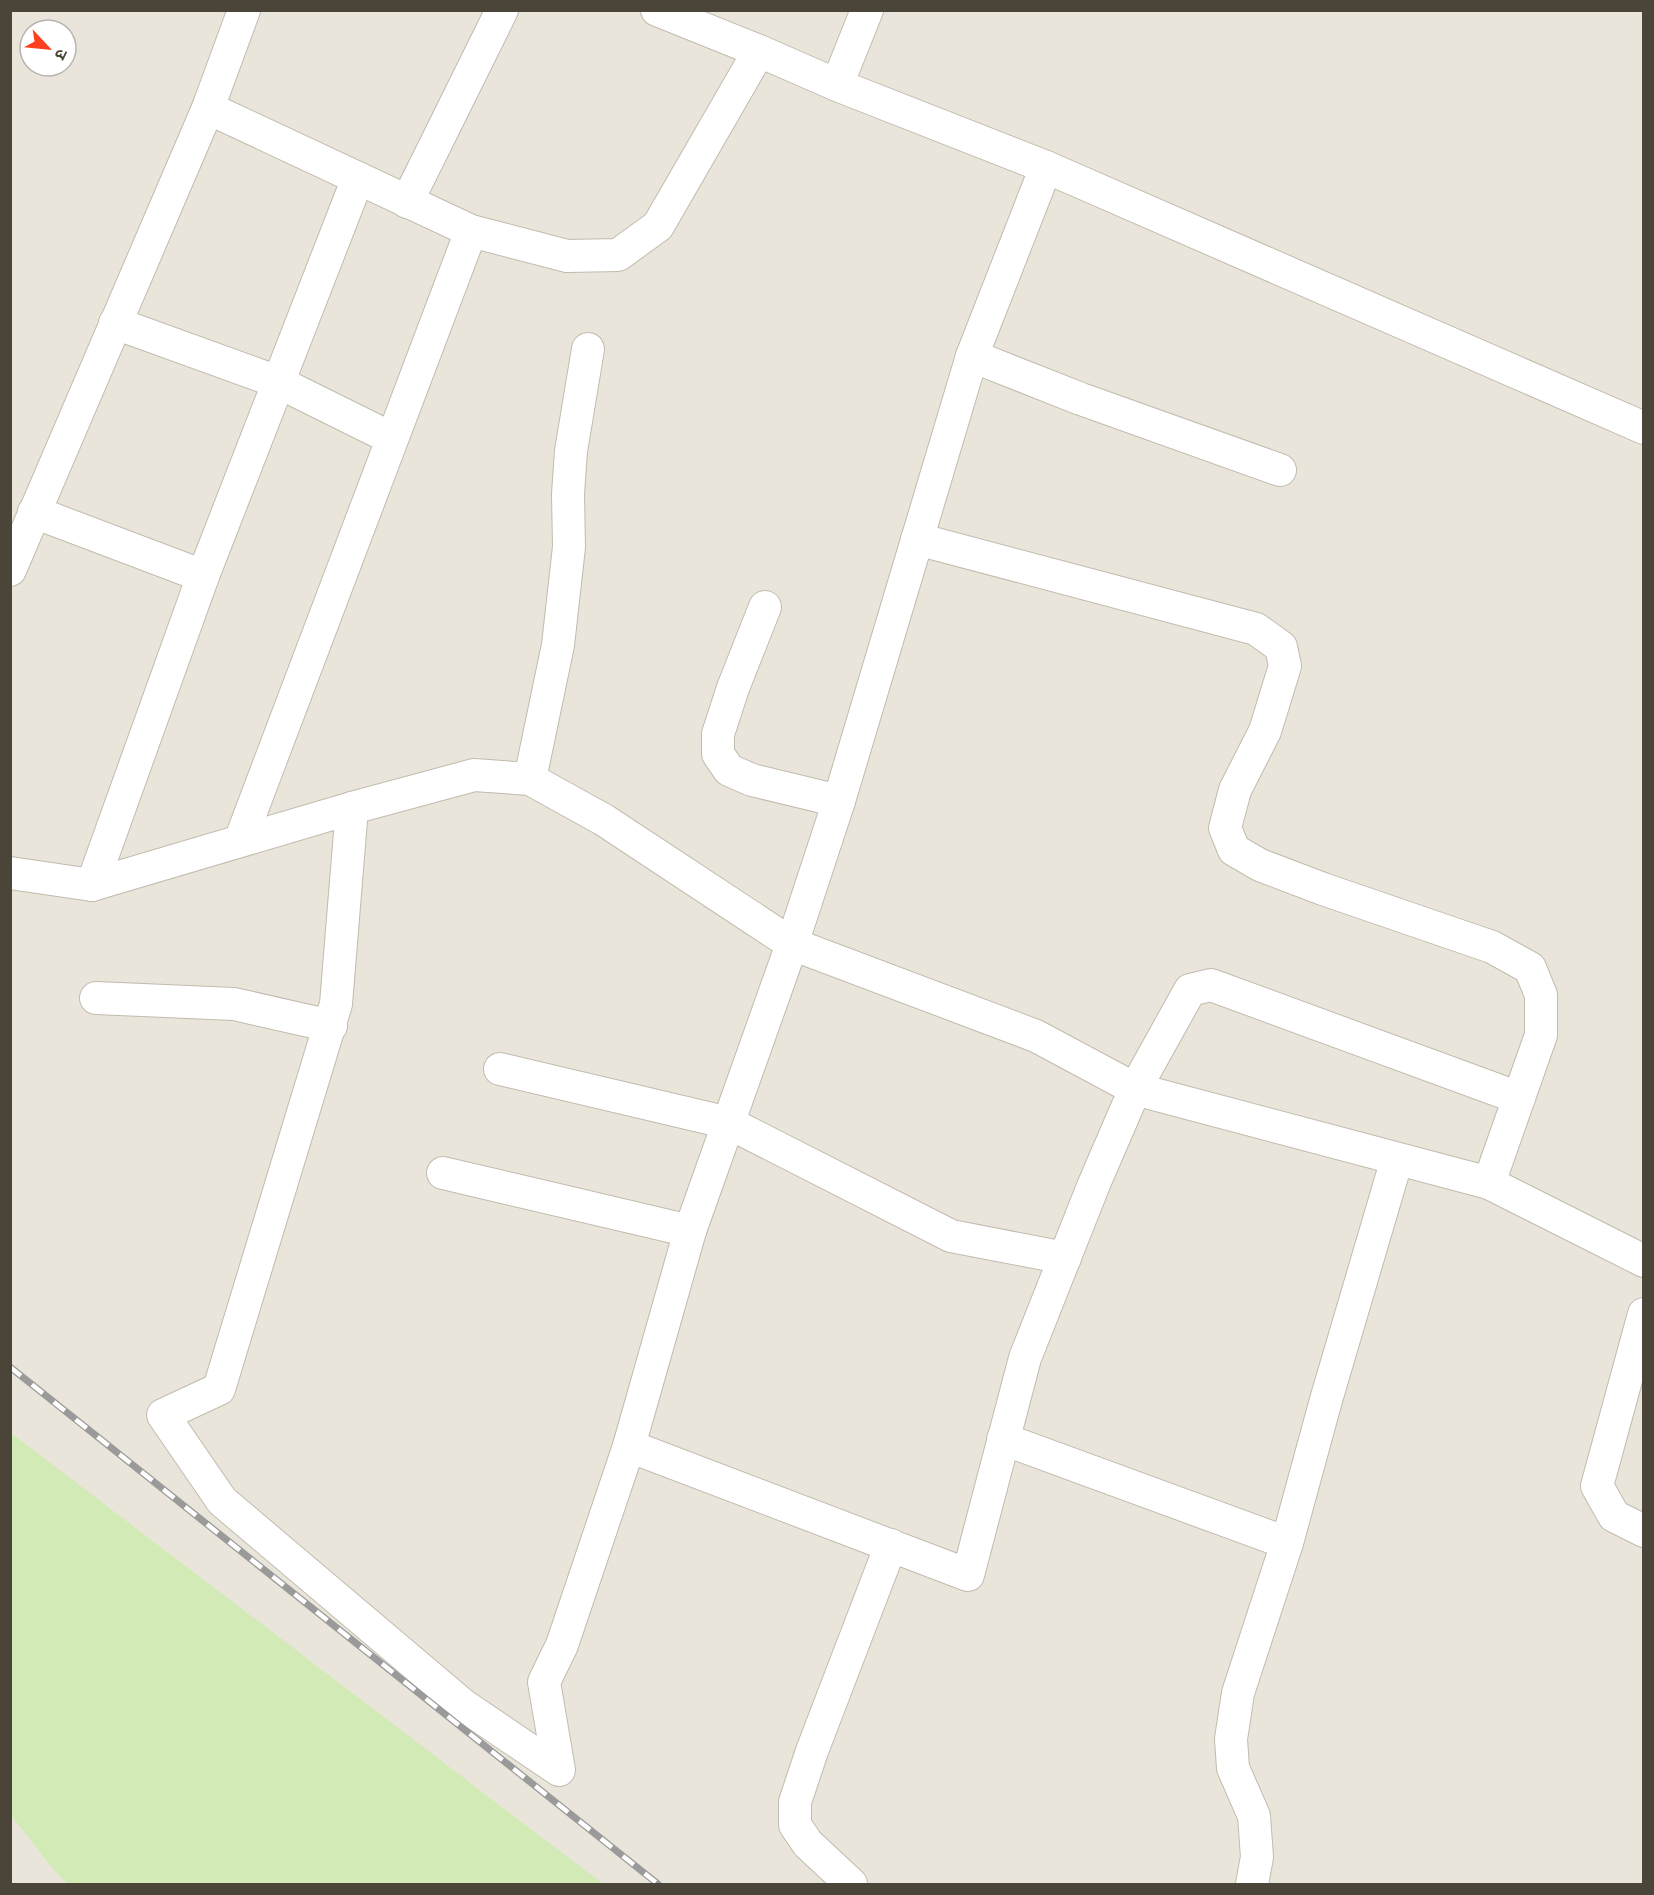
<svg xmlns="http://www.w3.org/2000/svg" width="1654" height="1895" viewBox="0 0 1654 1895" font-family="'Open Sans','Noto Sans Devanagari',sans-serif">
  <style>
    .residential { fill: #eae5da; fill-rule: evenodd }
    .green { fill: #d2eab5 }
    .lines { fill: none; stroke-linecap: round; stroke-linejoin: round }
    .minor-casing { stroke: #c2bbae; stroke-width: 34 }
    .minor { stroke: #fff; stroke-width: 32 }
    .rail-casing { stroke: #9a9a9a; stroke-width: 7 }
    .rail { stroke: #fff; stroke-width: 4.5; stroke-dasharray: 14; stroke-linecap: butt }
  </style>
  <rect width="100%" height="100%" fill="#f6f3ec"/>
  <path class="residential" d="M11 11H1643V1884H11ZM30 30H66V66H30Z"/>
  <polygon class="green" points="10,1433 11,1433 603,1884 68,1884 53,1869 11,1815"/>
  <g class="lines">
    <defs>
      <g id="minor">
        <polyline points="657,10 759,51 837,85 1046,167 1644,428"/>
        <polyline points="837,85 867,10"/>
        <polyline points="208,108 471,231 567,256 618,255 658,226 759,51"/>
        <polyline points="407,202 502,10"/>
        <polyline points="115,323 278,382 391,438"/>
        <polyline points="972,356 1081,399 1280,470"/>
        <polyline points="34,512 203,576"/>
        <polyline points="917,539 1256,629 1281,647 1285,666 1265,731 1235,790 1225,828 1234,850 1260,865 1323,889 1492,947 1530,968 1541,995 1541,1035 1489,1183 1644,1261"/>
        <polyline points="10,570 208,108 244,10"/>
        <polyline points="765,607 733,688 718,734 718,754 729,770 752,780 839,801"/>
        <polyline points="530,779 558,645 569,547 568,494 571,451 588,349"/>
        <polyline points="352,808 336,1004 219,1389 163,1415 222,1501 463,1705 559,1770 544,1682 562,1645 629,1446 690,1231 792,944 839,801 972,356 1046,167"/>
        <polyline points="240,841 471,231"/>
        <polyline points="10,873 92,885 352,808 474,775 530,779 604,820 792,944 1036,1036 1135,1089 1489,1183"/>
        <polyline points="92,885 203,576 358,178"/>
        <polyline points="96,998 234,1004 331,1026"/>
        <polyline points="500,1069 729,1123 951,1236 1065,1258"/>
        <polyline points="443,1173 690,1231"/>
        <polyline points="1644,1314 1597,1486 1614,1516 1644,1531"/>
        <polyline points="1003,1439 1287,1543"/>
        <polyline points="629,1446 968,1575 1025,1358 1094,1184 1135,1089 1190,990 1211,985 1519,1098"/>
        <polyline points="851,1884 808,1844 795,1825 795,1802 812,1751 891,1545"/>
        <polyline points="1252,1884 1257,1857 1254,1816 1233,1768 1231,1739 1238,1693 1287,1543 1326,1400 1397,1159"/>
      </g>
    </defs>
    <use href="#minor" class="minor-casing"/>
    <use href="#minor" class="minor"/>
    <defs>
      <polyline id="rail" points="10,1367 658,1884"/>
    </defs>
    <use href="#rail" class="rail-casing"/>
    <use href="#rail" class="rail"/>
  </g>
  <rect width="1654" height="1895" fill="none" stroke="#4b4439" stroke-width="24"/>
  <g transform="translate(48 48) rotate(116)"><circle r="28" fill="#ffffff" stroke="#b7b4b0" stroke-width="1.5"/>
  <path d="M0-4.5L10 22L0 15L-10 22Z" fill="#fc3f1d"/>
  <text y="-9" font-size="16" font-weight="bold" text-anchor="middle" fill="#4b4439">उ</text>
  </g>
</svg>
